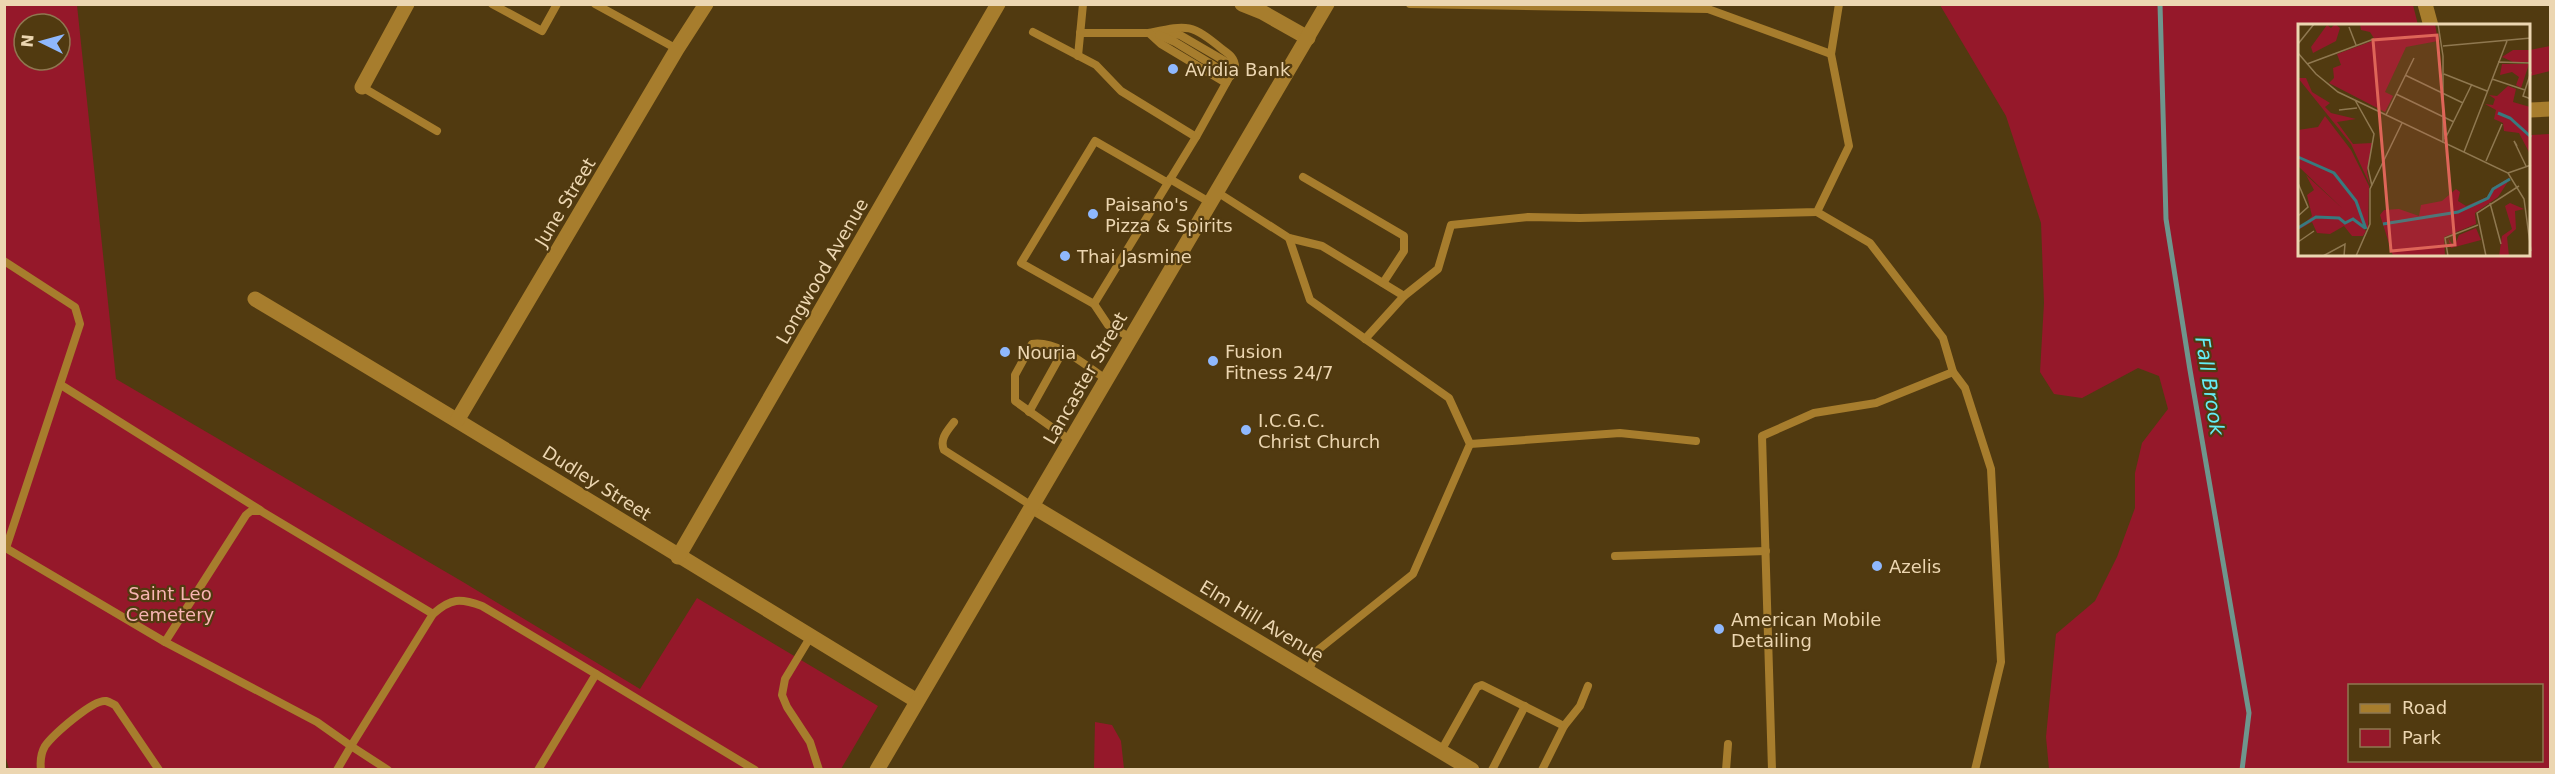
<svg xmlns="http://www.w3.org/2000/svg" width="2555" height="774" viewBox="0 0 2555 774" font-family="'DejaVu Sans',sans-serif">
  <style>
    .green { fill: #95182a; fill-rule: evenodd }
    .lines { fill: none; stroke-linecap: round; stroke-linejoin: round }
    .stream { stroke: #6e968d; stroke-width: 5 }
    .lane { stroke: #a77d2d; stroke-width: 8 }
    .street { stroke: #a77d2d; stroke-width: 15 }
    .secondary { stroke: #a77d2d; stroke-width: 15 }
    .poi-dot { fill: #8fb8fd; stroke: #513a10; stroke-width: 2 }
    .labels { text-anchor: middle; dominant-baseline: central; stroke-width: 4.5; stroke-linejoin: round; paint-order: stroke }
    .poi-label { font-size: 18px; fill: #ecd6b1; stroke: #513a10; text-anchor: start }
    .street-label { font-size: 18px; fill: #ecd6b1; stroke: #513a10 }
    .park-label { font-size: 18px; fill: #f8b5b3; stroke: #513a10 }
    .water-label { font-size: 20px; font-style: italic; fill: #64eef5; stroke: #513a10 }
    .inset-river { fill: none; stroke: #387a7e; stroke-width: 3 }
    .inset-road { fill: none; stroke: #8f7850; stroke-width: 1.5 }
    .view { fill: #de6558; fill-opacity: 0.15; stroke: #de6558; stroke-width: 3 }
    .inset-edge { fill: none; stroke: #ecd6b1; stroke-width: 3 }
  </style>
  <rect width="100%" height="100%" fill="#513a10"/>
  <g class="green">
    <path d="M4 5H77L116 379 463 582 640 689 697 598 878 706 841 769H9L4 751ZM24 24H60V60H24Z"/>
    <path d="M1940 5H2413L2418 25 2300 26V255H2530V135L2550 134V769H2049L2046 737 2056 634 2095 601 2117 557 2135 508V473L2142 443 2168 409 2159 376 2138 368 2082 398 2054 394 2040 372 2044 303 2041 223 2006 116ZM2350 686H2542V760H2350Z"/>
    <polygon points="2550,46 2550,71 2530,76 2530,50"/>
    <polygon points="1095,722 1112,725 1121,741 1124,769 1094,769"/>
  </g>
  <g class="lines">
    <polyline class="stream" points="2160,4 2166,219 2190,370 2249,713 2242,770"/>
    <g class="lane">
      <polyline points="492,4 542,31 557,4"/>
      <polyline points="595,4 677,49"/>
      <polyline points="1033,32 1096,65 1121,91 1196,137"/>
      <polyline points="1164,32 1180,35 1235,67"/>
      <polyline points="1080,33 1152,33"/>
      <path d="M1149 33C1187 25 1191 23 1222 49 1229 54 1235 58 1235 67L1196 137 1094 304 1021 263 1095 141 1168 183"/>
      <polyline points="1149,33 1161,44 1226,83"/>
      <polyline points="1159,35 1175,42 1231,76"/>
      <polyline points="1831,54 1839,4"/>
      <polyline points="1078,56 1083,4"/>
      <polyline points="362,87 437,131"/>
      <polyline points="1303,177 1404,236 1404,251 1383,283"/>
      <polyline points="1170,179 1211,203"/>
      <polyline points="1217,192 1289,238 1322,246 1404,296 1365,339"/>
      <polyline points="1289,238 1310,300 1449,398 1470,444 1413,574 1318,650 1308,671"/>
      <polyline points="4,261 75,307 80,324 6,548"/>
      <polyline points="1404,296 1438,269 1451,225 1528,217 1580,218 1817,212 1849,146 1831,54 1708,9 1410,4"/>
      <polyline points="1094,304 1108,325 1131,338"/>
      <polyline points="1953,372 1965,388 1991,469 2001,662 1975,770"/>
      <polyline points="61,385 260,510"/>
      <polyline points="1029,412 1063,351"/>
      <path d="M954 422C948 430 939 439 944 450L1032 506"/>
      <path d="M1071 441 1015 401V375L1032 344C1058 340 1086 366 1107 380"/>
      <polyline points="1470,444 1620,433 1696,441"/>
      <path d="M4 547 165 642 246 515 251 511H261L433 614C451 598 460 598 482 606L596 674 538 770"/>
      <polyline points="1615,556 1766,551"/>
      <polyline points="811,636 785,679 782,695 787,707 810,742 819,770"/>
      <polyline points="165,642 317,722 351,746 433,614"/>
      <polyline points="596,674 755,770"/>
      <polyline points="1564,726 1580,706 1588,686"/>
      <polyline points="1441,751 1477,687 1482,685 1564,726 1542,770"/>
      <path d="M41 770C40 762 41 753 45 746 53 735 93 699 106 701 110 702 112 704 115 705L159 770"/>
      <polyline points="337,770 351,746 388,770"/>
      <polyline points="1492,770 1525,706"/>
      <polyline points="1726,770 1728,744"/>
      <polyline points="1772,770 1762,436 1814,413 1876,403 1953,372 1943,338 1870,243 1817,212"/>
    </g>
    <g class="street">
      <polyline points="2425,4 2431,26"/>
      <polyline points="362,87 407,4"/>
      <polyline points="2530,110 2550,109"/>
      <path d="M255 299C477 431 697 567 917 701"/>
      <polyline points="458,419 677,49 706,4"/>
      <polyline points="678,557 998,4"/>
    </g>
    <g class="secondary">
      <polyline points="1242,4 1262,12 1308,38"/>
      <polyline points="1032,506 1472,770"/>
      <polyline points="877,770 1327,4"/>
    </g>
  </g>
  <g class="poi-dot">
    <circle cx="1173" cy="69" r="6"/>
    <circle cx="1093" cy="214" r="6"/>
    <circle cx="1065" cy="256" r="6"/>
    <circle cx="1005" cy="352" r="6"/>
    <circle cx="1213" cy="361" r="6"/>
    <circle cx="1246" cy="430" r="6"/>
    <circle cx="1877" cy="566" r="6"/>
    <circle cx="1719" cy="629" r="6"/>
  </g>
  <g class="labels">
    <g class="poi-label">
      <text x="1185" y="69">Avidia Bank</text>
      <text x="1105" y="204">Paisano's<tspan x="1105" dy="21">Pizza &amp; Spirits</tspan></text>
      <text x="1077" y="256">Thai Jasmine</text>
      <text x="1225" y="351">Fusion<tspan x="1225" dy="21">Fitness 24/7</tspan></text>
      <text x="1017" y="352">Nouria</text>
      <text x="1258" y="420">I.C.G.C.<tspan x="1258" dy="21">Christ Church</tspan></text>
      <text x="1889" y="566">Azelis</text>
      <text x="1731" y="619">American Mobile<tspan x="1731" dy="21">Detailing</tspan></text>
    </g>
    <g class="street-label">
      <text transform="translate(565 202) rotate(-59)">June Street</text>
      <text transform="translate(822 271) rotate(-60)">Longwood Avenue</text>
      <text transform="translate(1085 378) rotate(-60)">Lancaster Street</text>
      <text transform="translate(597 483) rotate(32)">Dudley Street</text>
      <text transform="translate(1262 621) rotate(31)">Elm Hill Avenue</text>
    </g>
    <g class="park-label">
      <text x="170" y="593">Saint Leo<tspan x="170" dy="21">Cemetery</tspan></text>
    </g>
    <g class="water-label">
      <text transform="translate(2210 386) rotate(81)">Fall Brook</text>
    </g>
  </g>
  <g transform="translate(2298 24)">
    <rect width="232" height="232" fill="#513a10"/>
    <path d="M37 0 42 4 38 17 15 29 13 23 29 1 33 4ZM62 0H137L140 17 108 23 87 68 95 72 87 88 31 59 36 54 35 44 43 41 39 30 77 16 72 8 63 6ZM215 26H232V38H215L204 33ZM231 40 223 64 218 61 221 53 214 48 202 51 204 40ZM0 54H8L14 68 32 79 27 83 33 89 58 95 39 98 55 120 74 119 69 148 72 161 53 120ZM210 62 218 65 215 78 232 83V130L221 109 206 107 205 99 196 95 198 86 187 80 195 81 197 75 191 71 199 72ZM27 92 53 126 71 162 70 205 57 196 68 207 65 212H54L46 202 32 210 19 209 14 198 0 206 14 192 9 171 16 166 8 151 45 185 0 142V106L20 103ZM213 153 200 173 177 189 178 200 146 213 147 232H95L82 191 86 186 101 185 121 192 123 181 144 177 158 165 162 168 160 177 168 182 189 173 194 164ZM212 179 226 185 217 187 218 205 209 213 211 232H201L204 212 214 205 207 182ZM178 204 183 216 153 224 150 214 156 223 161 211Z" fill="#95182a"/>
    <path class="inset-river" d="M200 89 212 94 233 113M0 133 36 149 58 177 68 205M85 200 160 188 190 174 195 165 212 155M0 204 18 193 41 194 47 199 55 195 67 204"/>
    <path class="inset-road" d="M140 0 145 32V119M51 3 58 21M0 20 16 0M145 22 233 14M0 29 18 50 40 68 210 149 226 175 233 227M200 38 233 39M9 40 76 15M233 48 225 72 233 75M146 50 189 67M107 51 165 79M194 55 227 66M98 70 156 98M57 76 76 110 70 144 74 162M41 86 59 84M88 91 116 34M147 115 174 60M219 122 216 117 228 142M166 128 209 17M188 137 204 100M210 149 233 141M0 159 10 183 0 192M192 179 203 220M0 218 16 207M25 232 47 220 46 232M58 232 72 200V165L104 99M150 232 147 214 180 201M188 232 179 189 221 162"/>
    <path class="view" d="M139 11 157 221 93 227 75 16Z"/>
    <rect width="232" height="232" class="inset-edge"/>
  </g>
  <rect width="2555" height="774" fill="none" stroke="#ecd6b1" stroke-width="12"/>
  <rect x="2348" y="684" width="195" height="78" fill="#513a10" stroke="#8f7850" stroke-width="1.5"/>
  <rect x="2360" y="704" width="30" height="9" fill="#a77d2d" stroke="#8f7850" stroke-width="1.5"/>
  <text x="2402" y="714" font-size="18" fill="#ecd6b1">Road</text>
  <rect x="2360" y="729" width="30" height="18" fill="#95182a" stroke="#8f7850" stroke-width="1.5"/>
  <text x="2402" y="744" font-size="18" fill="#ecd6b1">Park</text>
  <g transform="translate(42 42) rotate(275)"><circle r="28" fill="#513a10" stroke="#8f7850" stroke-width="1.5"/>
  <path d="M0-4.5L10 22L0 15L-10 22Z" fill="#8fb8fd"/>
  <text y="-9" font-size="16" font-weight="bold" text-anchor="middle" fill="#ecd6b1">N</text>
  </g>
</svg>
